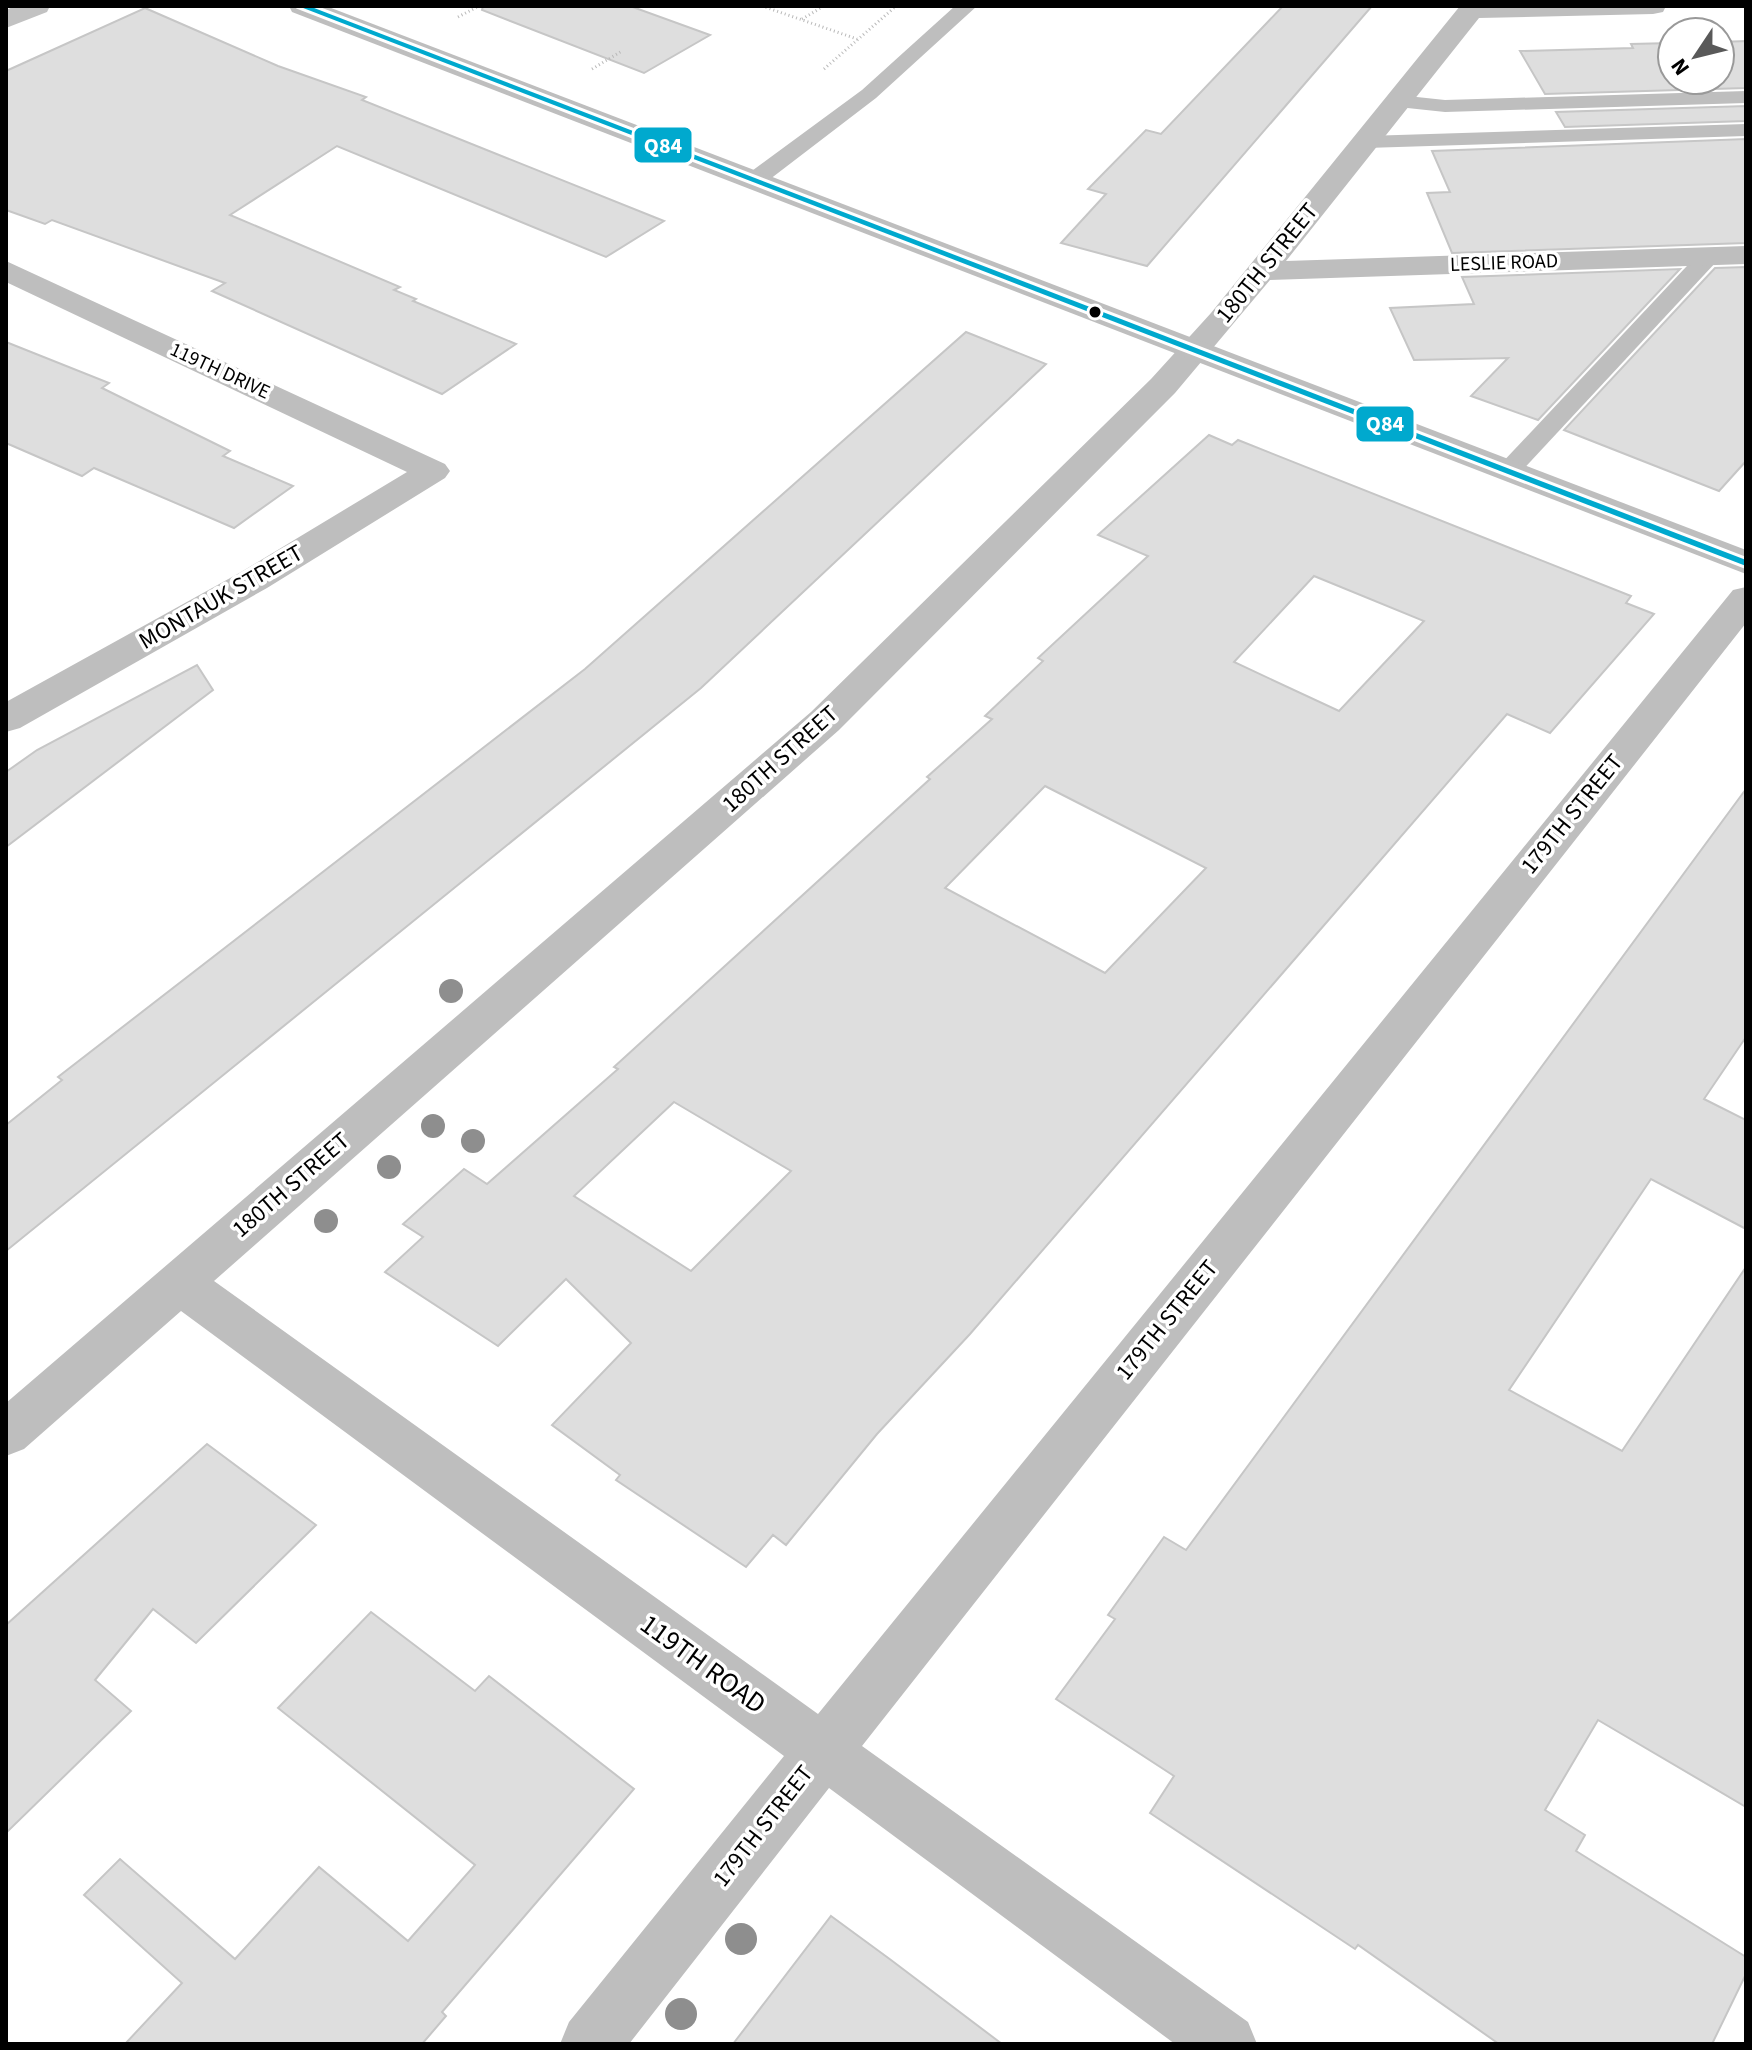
<svg xmlns="http://www.w3.org/2000/svg" width="1752" height="2050" viewBox="0 0 1752 2050" font-family="'Source Sans 3',sans-serif">
  <style>
    .building { fill: #dedede; stroke: #c6c6c6; stroke-width: 2; fill-rule: evenodd }
    .lines { fill: none; stroke-linecap: round; stroke-linejoin: round }
    .path { stroke: #b9b9b9; stroke-width: 3; stroke-dasharray: 1 3; stroke-linecap: butt }
    .service { fill: #bebebe; fill-rule: evenodd }
    .minor { fill: #bebebe; fill-rule: evenodd }
    .tertiary { fill: #bebebe; fill-rule: evenodd }
    .secondary { fill: #c2c2c2; fill-rule: evenodd }
    .bus-1-casing { stroke: #fff; stroke-width: 6 }
    .bus-1 { fill: #00a9ce; fill-rule: evenodd }
    .tree { fill: #8e8e8e }
    .bus-dot { fill: #000; stroke: #fff; stroke-width: 3 }
    .labels { text-anchor: middle; dominant-baseline: central; stroke-width: 7; stroke-linejoin: round; paint-order: stroke }
    .far-street-label { font-size: 20px; fill: #000; stroke: #fff }
    .street-label { font-size: 24px; fill: #000; stroke: #fff }
    .near-street-label { font-size: 28px; fill: #000; stroke: #fff }
    .line-badge { stroke: #fff; stroke-width: 3 }
    .badge-label { font-size: 22px; text-anchor: middle; font-weight: bold; fill: #fff }
  </style>
  <rect width="100%" height="100%" fill="#fff"/>
  <g class="building">
    <polygon points="483,6 630,6 710,35 644,73 482,10"/>
    <polygon points="1283,6 1372,6 1147,266 1061,243 1106,194 1088,189 1146,130 1161,134"/>
    <polygon points="145,8 278,66 366,97 362,100 664,221 606,257 337,146 230,215 400,287 394,290 416,299 413,301 516,344 442,394 212,291 225,283 52,220 45,224 6,210 6,71"/>
    <polygon points="1746,41 1746,88 1545,94 1520,51 1633,48 1631,44 1672,43 1672,80 1720,80 1720,42"/>
    <polygon points="1746,106 1746,121 1565,127 1556,112"/>
    <polygon points="1746,139 1746,243 1452,253 1427,193 1450,192 1432,151"/>
    <polygon points="1746,267 1746,461 1719,491 1564,430 1715,268"/>
    <polygon points="1680,269 1538,420 1471,396 1508,358 1414,360 1390,308 1474,304 1462,277"/>
    <polygon points="966,332 1046,364 701,688 6,1251 6,1125 62,1080 58,1077 585,669"/>
    <polygon points="6,342 109,383 102,388 230,451 223,456 293,486 234,528 94,468 82,476 6,443"/>
    <path d="M1209 435 1232 445 1238 440 1631 596 1626 603 1654 614 1550 733 1507 714 970 1334 877 1434 786 1545 773 1535 746 1567 616 1480 620 1475 552 1425 631 1343 566 1279 498 1346 385 1272 423 1237 403 1224 464 1169 487 1184 618 1069 614 1067 930 779 927 777 992 719 985 716 1043 661 1038 658 1148 556 1098 535ZM1314 576 1424 621 1339 711 1234 662ZM1045 786 1206 868 1105 973 945 888ZM674 1102 791 1171 691 1271 574 1196Z"/>
    <polygon points="197,665 213,690 6,847 6,772 37,750"/>
    <polygon points="1746,789 1746,1037 1704,1099 1746,1120 1746,1229 1651,1179 1509,1390 1622,1451 1746,1267 1746,1807 1598,1720 1545,1810 1585,1835 1576,1851 1746,1957 1746,1974 1712,2044 1499,2044 1358,1945 1355,1949 1150,1813 1174,1776 1056,1699 1115,1619 1108,1615 1164,1537 1186,1550"/>
    <polygon points="207,1444 316,1525 196,1643 153,1609 95,1680 131,1711 6,1833 6,1625"/>
    <polygon points="371,1612 475,1691 489,1676 634,1789 442,2012 446,2016 422,2044 125,2044 182,1983 84,1895 120,1859 235,1959 319,1867 408,1941 475,1865 278,1708"/>
    <polygon points="831,1916 891,1960 1002,2044 733,2044"/>
  </g>
  <g class="lines">
    <g class="path">
      <polyline points="762,6 857,39"/>
      <polyline points="458,17 479,6"/>
      <polyline points="802,19 824,6"/>
      <polyline points="592,69 622,51"/>
      <polyline points="824,69 895,7"/>
    </g>
    <g class="service">
      <polygon points="955,6 977,6 876,98 761,186 745,186 742,181 745,176 862,90"/>
      <polygon points="1746,91 1746,103 1445,112 1398,107 1388,101 1398,95 1445,100"/>
      <polygon points="1746,124 1746,136 1366,148 1355,142 1366,136"/>
      <polygon points="1709,249 1717,251 1720,256 1717,261 1517,476 1499,476 1495,471 1499,466 1701,251"/>
    </g>
    <g class="minor">
      <polygon points="1460,6 1666,6 1663,12 1653,14 1479,18 1286,261 1746,246 1746,264 1270,280 1175,393 839,730 214,1281 818,1714 1733,590 1746,587 1746,623 862,1746 1248,2022 1257,2044 1175,2044 829,1788 629,2044 560,2044 569,2022 784,1756 181,1311 24,1449 6,1456 6,1403 811,712 1151,379 1211,313"/>
      <polygon points="6,261 445,464 450,471 445,478 267,588 20,728 6,732 6,702 241,572 407,472 6,282"/>
    </g>
    <polygon class="tertiary" points="289,6 326,6 1746,550 1746,574 292,12"/>
    <polygon class="secondary" points="15,6 50,6 47,12 6,28 6,10"/>
    <defs>
      <polygon id="bus-1" points="298,6 309,6 1746,560 1746,566"/>
    </defs>
    <use href="#bus-1" class="bus-1-casing"/>
    <use href="#bus-1" class="bus-1"/>
  </g>
  <g class="tree">
    <circle cx="451" cy="991" r="12"/>
    <circle cx="433" cy="1126" r="12"/>
    <circle cx="473" cy="1141" r="12"/>
    <circle cx="389" cy="1167" r="12"/>
    <circle cx="326" cy="1221" r="12"/>
    <circle cx="741" cy="1939" r="16"/>
    <circle cx="681" cy="2014" r="16"/>
  </g>
  <circle class="bus-dot" cx="1095" cy="312" r="7"/>
  <g class="labels">
    <g class="far-street-label">
      <text transform="translate(1504 263) rotate(-2)">LESLIE ROAD</text>
      <text transform="translate(220 371) rotate(25)">119TH DRIVE</text>
    </g>
    <g class="street-label">
      <text transform="translate(1267 263) rotate(-51)">180TH STREET</text>
      <text transform="translate(221 597) rotate(-30)">MONTAUK STREET</text>
      <text transform="translate(780 759) rotate(-42)">180TH STREET</text>
      <text transform="translate(1572 814) rotate(-51)">179TH STREET</text>
      <text transform="translate(291 1185) rotate(-41)">180TH STREET</text>
      <text transform="translate(1167 1320) rotate(-51)">179TH STREET</text>
      <text transform="translate(763 1826) rotate(-52)">179TH STREET</text>
    </g>
    <g class="near-street-label">
      <text transform="translate(703 1664) rotate(36)">119TH ROAD</text>
    </g>
  </g>
  <g class="line-badge">
    <rect x="633" y="126" width="60" height="38" rx="8" fill="#00a9ce"/>
    <rect x="1355" y="405" width="60" height="38" rx="8" fill="#00a9ce"/>
  </g>
  <g class="badge-label">
    <text x="663" y="153">Q84</text>
    <text x="1385" y="431">Q84</text>
  </g>
  <rect width="1752" height="2050" fill="none" stroke="#000000" stroke-width="16"/>
  <g transform="translate(1696 56) rotate(235)"><circle r="38" fill="#ffffff" stroke="#999999" stroke-width="2"/>
  <path d="M0-6L14 30L0 20L-14 30Z" fill="#595959"/>
  <text y="-12" font-size="22" font-weight="bold" text-anchor="middle" fill="#000000">N</text>
  </g>
</svg>
